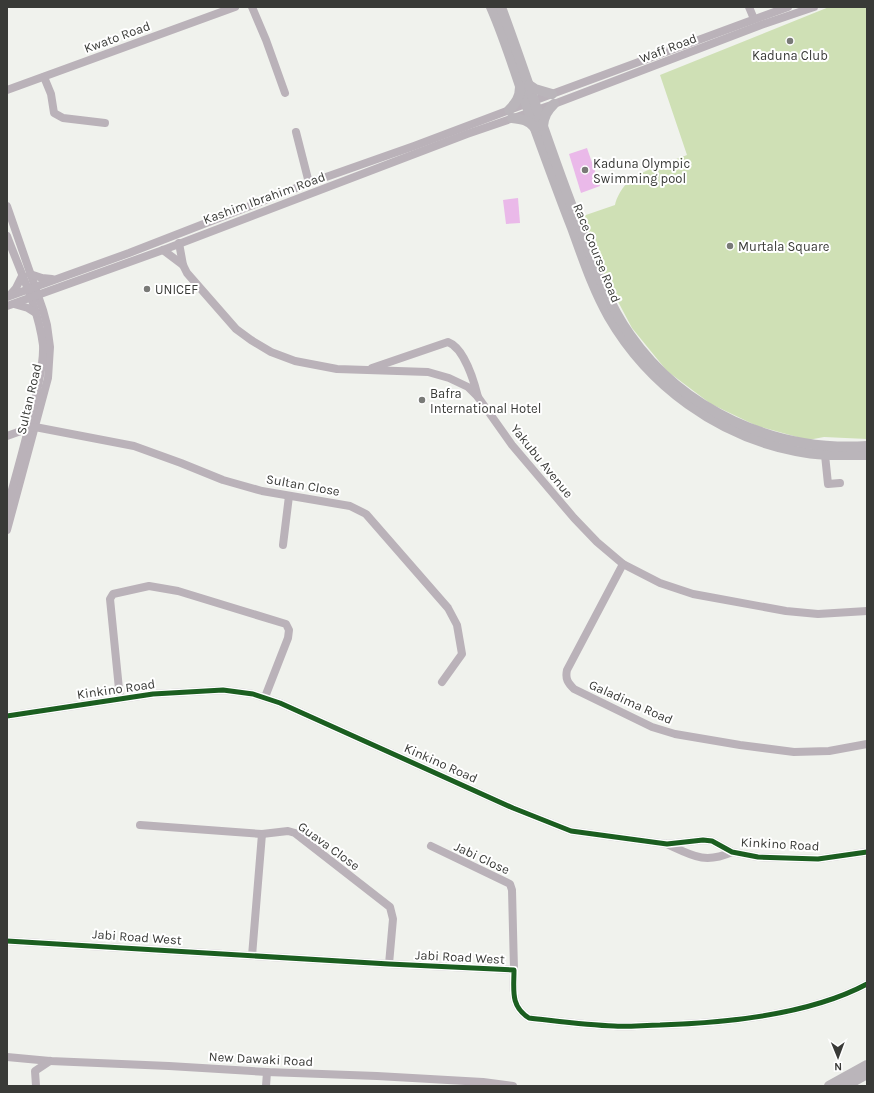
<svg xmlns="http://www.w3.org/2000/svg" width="874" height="1093" viewBox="0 0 874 1093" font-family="Karla,sans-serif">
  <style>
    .green { fill: #cfe0b5 }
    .water { fill: #eab9e9 }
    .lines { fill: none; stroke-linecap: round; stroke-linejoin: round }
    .minor { stroke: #bab2b9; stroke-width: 8 }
    .major { stroke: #bab5ba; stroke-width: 10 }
    .cycleway-casing { stroke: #fff; stroke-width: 8 }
    .cycleway { stroke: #1b5e20; stroke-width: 5 }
    .poi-dot { fill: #797a77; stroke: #fff; stroke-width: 1.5 }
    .labels { text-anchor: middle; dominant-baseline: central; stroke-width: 4; stroke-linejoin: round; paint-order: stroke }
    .street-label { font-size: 13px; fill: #393a37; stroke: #fff }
    .poi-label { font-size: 13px; fill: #393a37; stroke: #fff; text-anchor: start }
  </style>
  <rect width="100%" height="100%" fill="#f0f2ed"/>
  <path class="green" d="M829 7H867V439L824 437 808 440 757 426 711 404 667 371 632 328 605 277 583 216 615 205C616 198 623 186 629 181 643 170 671 161 687 155L660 75Z"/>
  <g class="water">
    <polygon points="587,148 600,186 581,193 569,154"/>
    <polygon points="518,198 520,223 506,224 503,200"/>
  </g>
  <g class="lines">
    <g class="minor">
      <polyline points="252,7 266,40 285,93"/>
      <polyline points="749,7 754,19"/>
      <polyline points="44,77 51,94 54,113 63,118 105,123"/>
      <polyline points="7,90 235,7"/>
      <polyline points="296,132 309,183"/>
      <polyline points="7,206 43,310 47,325 50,347 48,378 7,530"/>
      <path d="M7 236C20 271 38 307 43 345 44 362 39 380 36 396 28 434 17 471 7 508"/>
      <polyline points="179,243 183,265 187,273 236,329 251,340 271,352 295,361 337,369 428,372 449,378 468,387 478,397 512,445 574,518 597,542 623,564 660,583 693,594 704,596 786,611 818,614 867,611"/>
      <polyline points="163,250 183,265"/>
      <polyline points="30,274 42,278 52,279"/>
      <polyline points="10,295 16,288 22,276"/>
      <polyline points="7,297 129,253 309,183 414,146 552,94 788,7"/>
      <polyline points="14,304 28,308 36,313"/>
      <polyline points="7,306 163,250 467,134 554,104 761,25 814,7"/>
      <path d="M372 368 448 342C464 348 474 381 478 397"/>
      <polyline points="7,436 29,428 35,427 134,446 181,463 223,480 262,491 350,506 366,514 448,608 457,625 462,654 442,682"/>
      <polyline points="825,455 828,484 840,483"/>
      <polyline points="283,545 289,496"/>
      <path d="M623 564 567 670C565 679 568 683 574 689L652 727 675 734 740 745 794 752 829 751 867 744"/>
      <polyline points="120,699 110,599 113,594 149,586 178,591 286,624 289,630 288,638 265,697"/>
      <polyline points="7,716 153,694 223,690 253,694 280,703 513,808 571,831 667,844 703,840 712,841 732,852 758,857 818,859 867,852"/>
      <polyline points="140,825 262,834 288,831 295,833 390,907 393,919 389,964"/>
      <path d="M667 844C693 856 705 864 732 852"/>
      <polyline points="431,846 510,884 512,890 514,970"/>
      <path d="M7 941 389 964 514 970C514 990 510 1006 529 1018 557 1021 586 1025 614 1026 629 1027 645 1025 660 1025 725 1023 809 1015 867 984"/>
      <polyline points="252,956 262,834"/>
      <polyline points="7,1057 50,1061 169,1066 267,1072 377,1076 483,1082 513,1086"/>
      <polyline points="36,1086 35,1071 50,1061"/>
      <polyline points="266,1086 267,1072"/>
    </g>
    <g class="major">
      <path d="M491 7C505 39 515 72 526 104 541 145 556 187 572 228 583 258 593 289 609 317 649 386 718 436 796 451 820 456 843 455 867 455"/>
      <path d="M501 7C529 82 552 158 582 232 595 267 608 304 630 335 683 411 775 452 867 446"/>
      <polyline points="529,85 535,89 552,94"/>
      <path d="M509 110C516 103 520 97 520 87"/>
      <path d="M512 118C521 119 529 120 535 128"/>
      <path d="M543 126C544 116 547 111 554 104"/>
      <polyline points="829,1086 867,1065"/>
      <polyline points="845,1086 867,1074"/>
    </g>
    <defs>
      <g id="cycleway">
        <polyline points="7,716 153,694 223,690 253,694 280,703 513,808 571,831 667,844 703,840 712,841 732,852 758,857 818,859 867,852"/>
        <path d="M7 941 389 964 514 970C514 990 510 1006 529 1018 557 1021 586 1025 614 1026 629 1027 645 1025 660 1025 725 1023 809 1015 867 984"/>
      </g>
    </defs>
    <use href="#cycleway" class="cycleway-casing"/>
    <use href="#cycleway" class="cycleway"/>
  </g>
  <g class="poi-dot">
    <circle cx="790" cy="41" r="4"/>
    <circle cx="585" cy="170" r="4"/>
    <circle cx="730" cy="246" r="4"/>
    <circle cx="147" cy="289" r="4"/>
    <circle cx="422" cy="400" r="4"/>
  </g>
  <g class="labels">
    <g class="street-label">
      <text transform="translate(117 37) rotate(-20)">Kwato Road</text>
      <text transform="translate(668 48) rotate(-21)">Waff Road</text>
      <text transform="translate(264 198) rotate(-20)">Kashim Ibrahim Road</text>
      <text transform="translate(597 253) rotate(68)">Race Course Road</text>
      <text transform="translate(29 399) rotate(-77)">Sultan Road</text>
      <text transform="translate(542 461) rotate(51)">Yakubu Avenue</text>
      <text transform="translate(303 485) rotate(10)">Sultan Close</text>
      <text transform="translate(116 689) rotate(-8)">Kinkino Road</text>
      <text transform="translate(631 702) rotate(24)">Galadima Road</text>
      <text transform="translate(441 763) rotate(24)">Kinkino Road</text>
      <text transform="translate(780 844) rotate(3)">Kinkino Road</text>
      <text transform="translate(329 846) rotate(36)">Guava Close</text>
      <text transform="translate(482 858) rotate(25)">Jabi Close</text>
      <text transform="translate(137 937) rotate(4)">Jabi Road West</text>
      <text transform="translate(460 957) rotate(3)">Jabi Road West</text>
      <text transform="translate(261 1059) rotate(3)">New Dawaki Road</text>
    </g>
    <g class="poi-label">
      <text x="790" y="55" text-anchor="middle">Kaduna Club</text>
      <text x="593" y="163">Kaduna Olympic<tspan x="593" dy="15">Swimming pool</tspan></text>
      <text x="738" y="246">Murtala Square</text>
      <text x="155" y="289">UNICEF</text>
      <text x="430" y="393">Bafra<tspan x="430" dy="15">International Hotel</tspan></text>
    </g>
  </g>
  <rect width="874" height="1093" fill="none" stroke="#393a37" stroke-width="16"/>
  <g transform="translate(838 1057) rotate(179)" stroke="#ffffff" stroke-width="3" paint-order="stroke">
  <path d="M0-3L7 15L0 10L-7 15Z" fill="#393a37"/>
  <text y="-6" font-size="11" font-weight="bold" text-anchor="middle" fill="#393a37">N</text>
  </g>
</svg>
